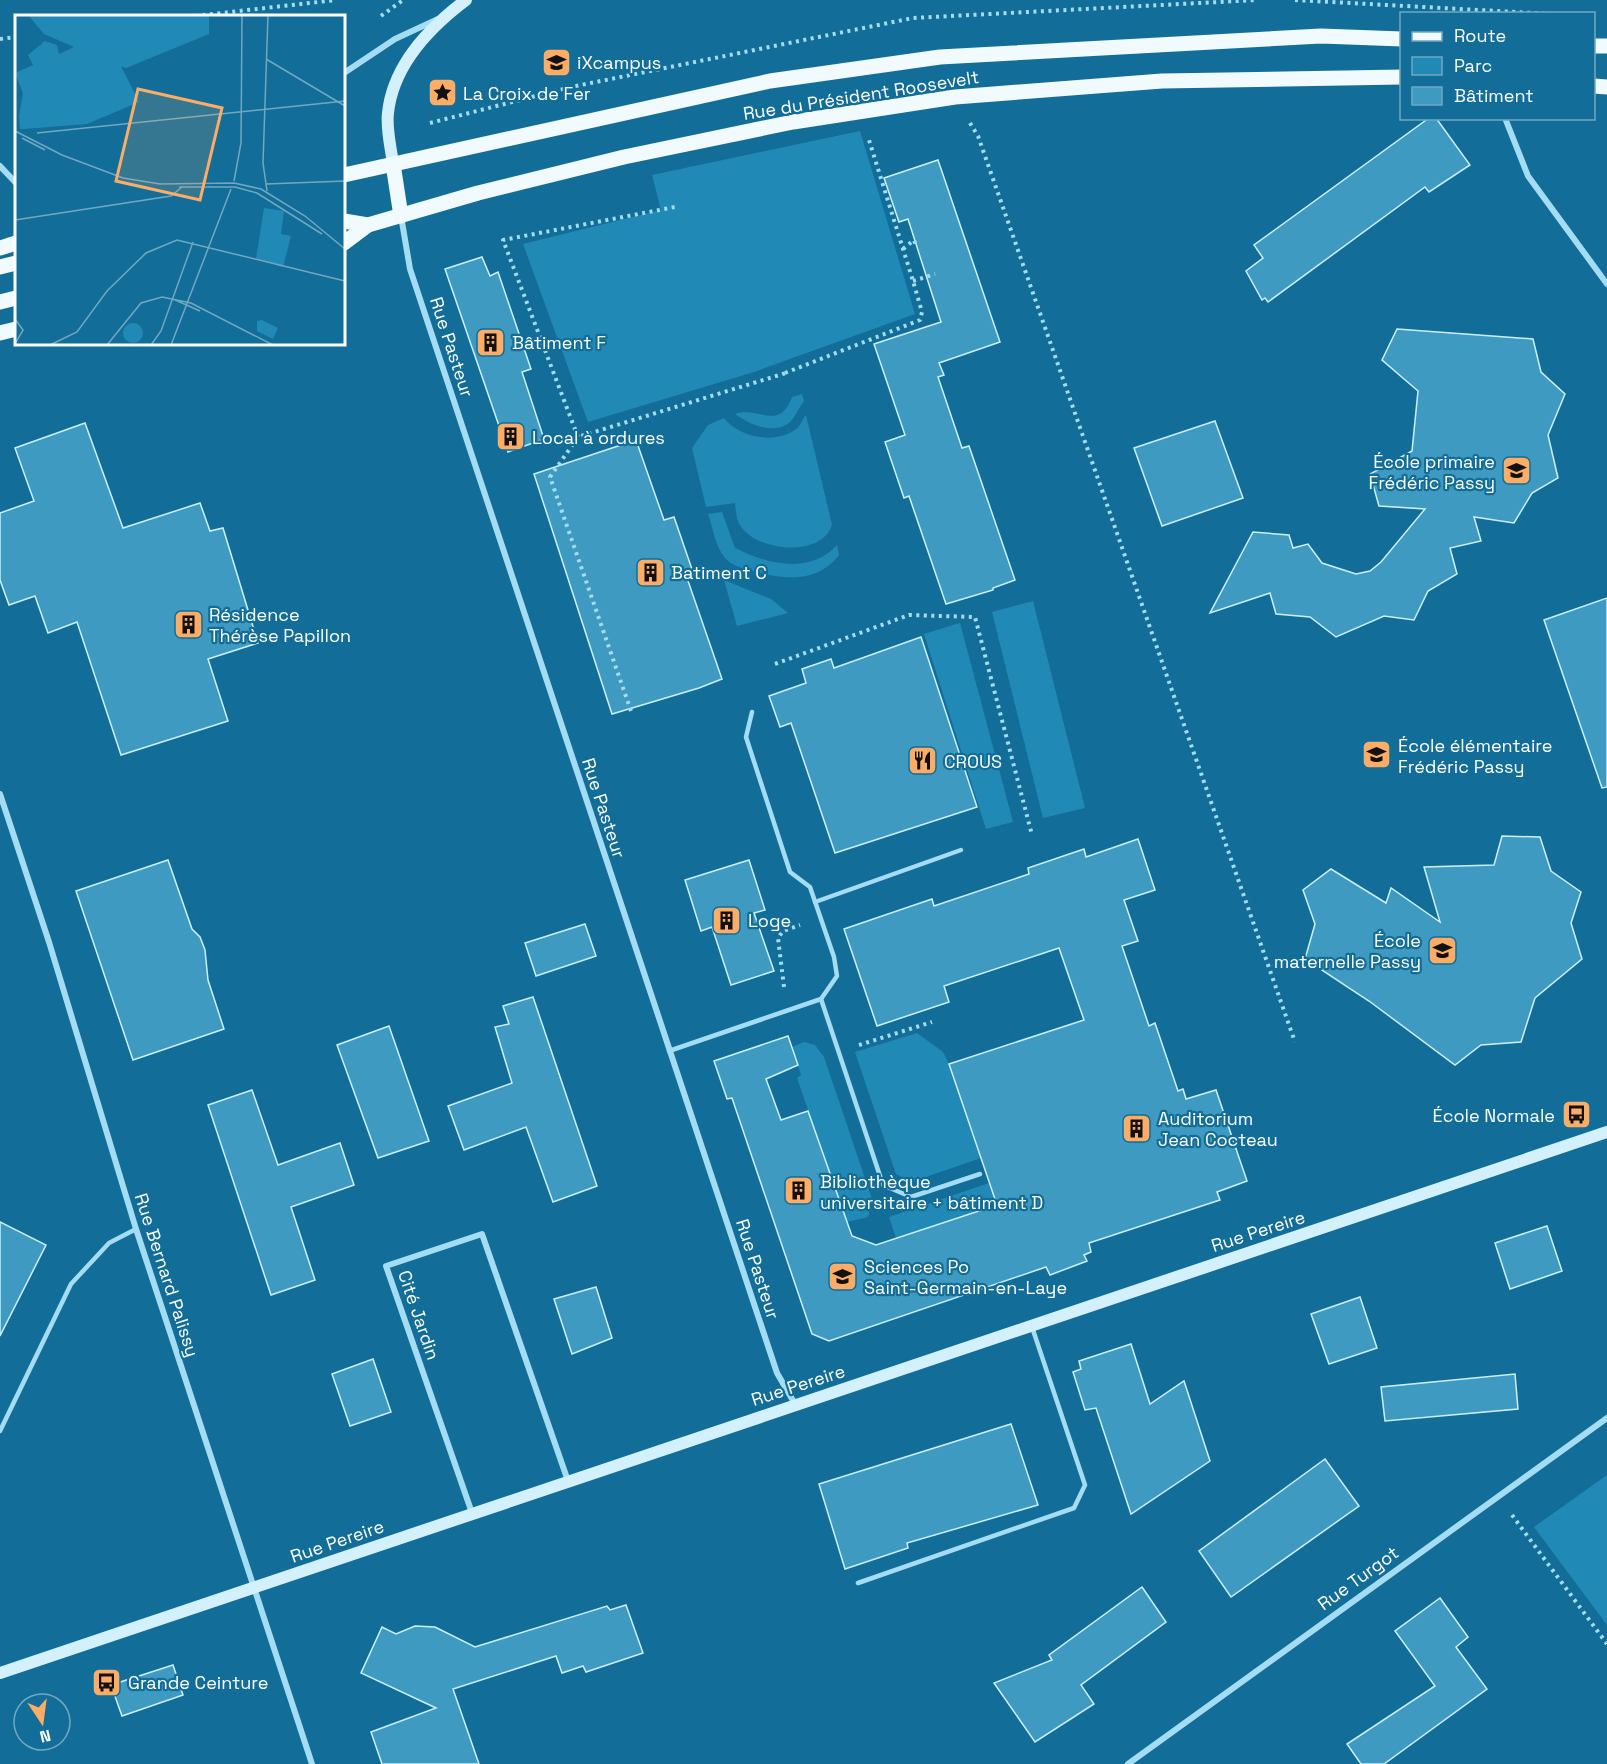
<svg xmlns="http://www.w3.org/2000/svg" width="1607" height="1764" viewBox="0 0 1607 1764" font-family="'Space Grotesk',sans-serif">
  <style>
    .green { fill: #2189b5 }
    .building { fill: #3f9ac1; stroke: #cbeffd; stroke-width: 1.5 }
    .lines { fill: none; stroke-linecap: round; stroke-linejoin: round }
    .path { stroke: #a3dcf3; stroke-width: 4; stroke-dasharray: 3 4.5; stroke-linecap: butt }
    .lane { stroke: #a3dcf3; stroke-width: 4.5 }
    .street { stroke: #a3dcf3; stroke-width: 6 }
    .secondary { stroke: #d3f0fd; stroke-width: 12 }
    .primary { stroke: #f0faff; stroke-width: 15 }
    .labels { text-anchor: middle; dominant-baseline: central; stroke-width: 4.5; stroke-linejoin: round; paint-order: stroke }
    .poi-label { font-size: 18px; fill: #fff; stroke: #126e98; text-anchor: start }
    .street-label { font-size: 18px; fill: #fff; stroke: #126e98 }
    .inset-road { fill: none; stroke: #71a8c1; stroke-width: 1.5 }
    .view { fill: #ffac66; fill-opacity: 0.15; stroke: #ffac66; stroke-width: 3 }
    .inset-edge { fill: none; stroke: #fff; stroke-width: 3 }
  </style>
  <rect width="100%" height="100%" fill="#126e98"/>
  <g class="green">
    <polygon points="860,131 915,314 754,372 588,422 523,244 661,210 652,175"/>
    <path d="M802 394 804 401C799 407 796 416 790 422 774 436 749 424 735 414 759 406 779 432 792 397Z"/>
    <path d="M806 415 832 525C821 558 756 552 740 525 736 519 736 510 735 503L706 507 692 448 708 425 724 418C740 438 774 444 795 430 801 426 802 419 806 415Z"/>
    <path d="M722 512 735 548C766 564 810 575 837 545L839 555C818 583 784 580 754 571 744 569 732 566 725 558 715 546 713 528 708 514Z"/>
    <polygon points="724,580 771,599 788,613 737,626"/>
    <polygon points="1033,601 1085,808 1043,818 992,612"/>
    <polygon points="960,623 1013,822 986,829 924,634"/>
    <polygon points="917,1033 943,1052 949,1064 981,1158 911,1182 896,1174 855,1052"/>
    <polygon points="804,1042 815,1045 824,1057 872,1199 868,1217 847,1222 797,1078 801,1075 792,1047"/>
    <polygon points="989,1183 997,1205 896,1238 889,1217"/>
    <polygon points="1607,1475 1607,1625 1534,1527"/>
  </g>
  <g class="building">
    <polygon points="1429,118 1436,118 1470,165 1429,192 1425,187 1268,302 1265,298 1262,300 1246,271 1263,258 1254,245"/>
    <polygon points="938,160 1000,342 939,363 944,375 938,377 962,448 969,446 1015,580 993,588 993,590 946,604 909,496 904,498 885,442 905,435 874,344 941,322 908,219 899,222 884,178"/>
    <polygon points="482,257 490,276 498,272 531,369 522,372 544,439 508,452 445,269"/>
    <polygon points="1397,329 1533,339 1541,372 1565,394 1548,435 1558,478 1532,493 1514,523 1474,517 1481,541 1450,548 1457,574 1428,591 1414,620 1384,616 1336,637 1310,617 1276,614 1270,593 1210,613 1253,532 1289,535 1293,548 1308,544 1322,563 1356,574 1370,571 1381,562 1425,509 1379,506 1370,474 1412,451 1418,391 1382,360"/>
    <polygon points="1215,421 1243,498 1162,526 1134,448"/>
    <polygon points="85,423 123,528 200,503 210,531 223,528 258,643 208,659 228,721 121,755 77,622 48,633 35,596 9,605 0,580 0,513 34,501 15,448"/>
    <polygon points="636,440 664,520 674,517 694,575 687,578 722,679 699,688 612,714 534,474"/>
    <polygon points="1607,598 1607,787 1602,788 1544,620"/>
    <polygon points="921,637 977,807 835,853 791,723 780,727 769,696 806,683 802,669 831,659 834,668"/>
    <polygon points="1502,836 1540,837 1551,871 1581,892 1571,923 1582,959 1535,998 1521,1042 1481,1045 1455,1065 1369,1001 1305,959 1315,924 1303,890 1331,869 1386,903 1391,888 1440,922 1424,867 1494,865"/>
    <polygon points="1138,839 1155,890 1124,900 1138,941 1122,946 1149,1026 1155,1023 1178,1091 1183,1089 1186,1099 1216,1090 1247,1181 1217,1192 1220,1200 1089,1243 1091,1252 1084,1255 1087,1261 1050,1275 1046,1267 829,1341 812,1334 732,1098 727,1099 714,1061 788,1036 798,1065 766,1079 781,1120 808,1111 852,1236 876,1245 997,1205 949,1064 1084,1020 1059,948 944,986 949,1002 877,1026 844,929 932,899 934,906 1029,874 1028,868 1084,849 1086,857"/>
    <polygon points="168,860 192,929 200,937 205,950 208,980 224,1029 133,1060 76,891"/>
    <polygon points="749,860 765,910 754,913 774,971 731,985 712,927 701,931 685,880"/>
    <polygon points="585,924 596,956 536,976 525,943"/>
    <polygon points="533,997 597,1186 553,1202 526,1127 464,1150 448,1106 512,1083 495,1027 509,1024 503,1006"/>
    <polygon points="389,1026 429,1141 378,1158 337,1045"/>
    <polygon points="252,1090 278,1165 340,1143 354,1185 291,1207 315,1280 271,1295 208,1105"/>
    <polygon points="0,1222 46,1245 0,1336"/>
    <polygon points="1547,1226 1562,1271 1510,1289 1495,1243"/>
    <polygon points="596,1287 612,1338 572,1354 554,1299"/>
    <polygon points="1360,1297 1377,1348 1329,1364 1311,1314"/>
    <polygon points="1131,1344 1150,1404 1184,1381 1210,1461 1131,1514 1096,1408 1085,1410 1073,1372 1081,1369 1079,1361"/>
    <polygon points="373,1359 391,1412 350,1426 332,1374"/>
    <polygon points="1515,1374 1518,1409 1385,1421 1381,1387"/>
    <polygon points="1011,1424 1038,1505 907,1543 908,1548 845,1569 819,1484"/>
    <polygon points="1325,1459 1359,1506 1231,1597 1199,1551"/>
    <polygon points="1142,1587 1166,1622 1081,1685 1094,1704 1035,1742 994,1683 1052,1660 1049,1655"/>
    <polygon points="1440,1598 1468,1637 1456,1647 1487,1689 1384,1764 1361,1764 1347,1744 1435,1686 1395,1631"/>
    <polygon points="626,1605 643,1653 586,1672 583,1666 562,1673 556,1656 453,1689 479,1764 382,1764 371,1732 436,1708 361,1673 382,1627 396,1634 415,1626 435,1627 475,1647 607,1606 610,1610"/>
    <polygon points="173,1665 183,1695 122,1716 111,1685"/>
  </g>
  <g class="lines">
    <g class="path">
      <polyline points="1295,0 1552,14"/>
      <polyline points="195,16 336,0"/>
      <polyline points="381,16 403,0"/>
      <polyline points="0,39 16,37"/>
      <polyline points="430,123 571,87 913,18 1257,0"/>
      <polyline points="970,123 978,136 1295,1042"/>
      <polyline points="903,249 914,240 916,246"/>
      <polyline points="913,281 935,274"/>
      <polyline points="785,373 920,320 922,312 913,281 869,140"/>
      <polyline points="578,437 503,240 675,207"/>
      <polyline points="775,664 909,615 975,617 1032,835"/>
      <polyline points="631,711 550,477 578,437 786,373"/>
      <polyline points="784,987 778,938 783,931 800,925"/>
      <polyline points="859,1045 932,1022"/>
      <polyline points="1512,1515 1607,1644"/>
    </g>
    <g class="lane">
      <polyline points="752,712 746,737 790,872 810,887 834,957 837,976 821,999 883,1185 911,1197 980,1174"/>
      <polyline points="815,902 961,850"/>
      <polyline points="669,1051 821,999"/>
      <polyline points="0,1431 71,1284 109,1243 136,1229"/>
      <polyline points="858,1583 1074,1508 1085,1485 1032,1327"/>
    </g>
    <g class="street">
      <polyline points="344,73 395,39 438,19"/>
      <polyline points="1505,118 1528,176 1607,284"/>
      <polyline points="0,166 16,183"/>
      <polyline points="401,216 410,269 777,1373 795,1404"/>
      <polyline points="0,794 49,942 136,1229 312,1764"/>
      <polyline points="472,1513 386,1266 482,1234 568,1481"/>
      <polyline points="1128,1764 1607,1418"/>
    </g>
    <g class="secondary">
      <path d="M393 164C391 148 386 129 388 113 393 65 430 27 466 0"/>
      <polyline points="0,1673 1607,1132"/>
    </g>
    <g class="primary">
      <polyline points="1594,46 1607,46"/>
      <polyline points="1594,86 1607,87"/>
      <polyline points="393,164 401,216"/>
      <polyline points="344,175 770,81 940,57 1321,36 1402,39"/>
      <polyline points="344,221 368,225"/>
      <polyline points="344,243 368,225 478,193 624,157 793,122 955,97 1162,81 1402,77"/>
      <polyline points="0,248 16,243"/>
      <polyline points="0,267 16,263"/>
      <polyline points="0,302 16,298"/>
      <polyline points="0,333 16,329"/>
    </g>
  </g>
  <defs>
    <symbol id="university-square" viewBox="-11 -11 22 22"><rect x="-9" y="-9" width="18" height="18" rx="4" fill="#ffac66" stroke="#126e98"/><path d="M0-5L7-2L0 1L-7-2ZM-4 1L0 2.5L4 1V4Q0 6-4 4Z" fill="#111"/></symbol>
    <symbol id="sight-square" viewBox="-11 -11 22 22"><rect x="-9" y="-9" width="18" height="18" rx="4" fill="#ffac66" stroke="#126e98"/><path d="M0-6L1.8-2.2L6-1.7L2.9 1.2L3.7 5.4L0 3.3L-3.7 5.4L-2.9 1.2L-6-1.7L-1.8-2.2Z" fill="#111"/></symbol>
    <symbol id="building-square" viewBox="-11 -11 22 22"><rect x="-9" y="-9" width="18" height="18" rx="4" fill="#ffac66" stroke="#126e98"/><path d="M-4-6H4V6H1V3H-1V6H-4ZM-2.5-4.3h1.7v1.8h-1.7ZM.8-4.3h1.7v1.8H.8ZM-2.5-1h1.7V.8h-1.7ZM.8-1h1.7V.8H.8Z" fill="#111"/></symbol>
    <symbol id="school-square" viewBox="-11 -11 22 22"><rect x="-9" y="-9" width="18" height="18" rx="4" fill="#ffac66" stroke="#126e98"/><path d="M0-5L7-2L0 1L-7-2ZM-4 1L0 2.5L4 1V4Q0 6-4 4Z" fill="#111"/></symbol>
    <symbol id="restaurant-square" viewBox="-11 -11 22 22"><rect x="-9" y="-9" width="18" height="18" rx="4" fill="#ffac66" stroke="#126e98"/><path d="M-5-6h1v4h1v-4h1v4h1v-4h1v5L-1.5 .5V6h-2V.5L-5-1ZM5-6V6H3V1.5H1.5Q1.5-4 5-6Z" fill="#111"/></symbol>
    <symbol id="bus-square" viewBox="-11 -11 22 22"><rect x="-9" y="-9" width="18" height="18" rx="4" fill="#ffac66" stroke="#126e98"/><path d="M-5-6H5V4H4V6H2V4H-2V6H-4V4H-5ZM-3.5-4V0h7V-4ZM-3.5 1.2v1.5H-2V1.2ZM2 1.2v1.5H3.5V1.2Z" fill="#111"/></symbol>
  </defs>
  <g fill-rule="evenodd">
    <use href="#university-square" x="540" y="46" width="33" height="33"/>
    <use href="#sight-square" x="426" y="76" width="33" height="33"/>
    <use href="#building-square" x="474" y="326" width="33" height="33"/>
    <use href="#building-square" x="494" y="420" width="33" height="33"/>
    <use href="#school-square" x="1500" y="454" width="33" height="33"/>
    <use href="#building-square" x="634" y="556" width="33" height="33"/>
    <use href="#building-square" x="172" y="608" width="33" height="33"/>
    <use href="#school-square" x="1360" y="738" width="33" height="33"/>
    <use href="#restaurant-square" x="906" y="744" width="33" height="33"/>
    <use href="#building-square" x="710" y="904" width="33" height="33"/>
    <use href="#school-square" x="1426" y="934" width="33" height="33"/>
    <use href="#bus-square" x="1560" y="1098" width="33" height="33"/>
    <use href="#building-square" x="1120" y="1112" width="33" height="33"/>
    <use href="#building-square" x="782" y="1174" width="33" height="33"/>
    <use href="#university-square" x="826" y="1260" width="33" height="33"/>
    <use href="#bus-square" x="90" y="1666" width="33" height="33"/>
  </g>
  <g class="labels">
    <g class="poi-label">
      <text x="577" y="62">iXcampus</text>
      <text x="463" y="93">La Croix de Fer</text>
      <text x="512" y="342">Bâtiment F</text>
      <text x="532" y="437">Local à ordures</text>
      <text x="1495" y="461" text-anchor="end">École primaire<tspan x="1495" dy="21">Frédéric Passy</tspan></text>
      <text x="671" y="572">Batiment C</text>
      <text x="209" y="614">Résidence<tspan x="209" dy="21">Thérèse Papillon</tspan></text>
      <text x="1398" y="745">École élémentaire<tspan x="1398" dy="21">Frédéric Passy</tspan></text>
      <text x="944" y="761">CROUS</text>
      <text x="748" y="920">Loge</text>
      <text x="1421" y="940" text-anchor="end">École<tspan x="1421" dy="21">maternelle Passy</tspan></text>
      <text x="1555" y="1115" text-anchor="end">École Normale</text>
      <text x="1158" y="1118">Auditorium<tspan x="1158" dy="21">Jean Cocteau</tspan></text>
      <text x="820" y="1181">Bibliothèque<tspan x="820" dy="21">universitaire + bâtiment D</tspan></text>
      <text x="864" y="1266">Sciences Po<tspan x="864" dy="21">Saint-Germain-en-Laye</tspan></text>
      <text x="128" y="1682">Grande Ceinture</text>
    </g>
    <g class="street-label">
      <text transform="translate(861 95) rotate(-9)">Rue du Président Roosevelt</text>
      <text transform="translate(452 347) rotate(72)">Rue Pasteur</text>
      <text transform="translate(604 808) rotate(72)">Rue Pasteur</text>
      <text transform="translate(1258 1231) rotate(-18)">Rue Pereire</text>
      <text transform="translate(758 1269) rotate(72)">Rue Pasteur</text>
      <text transform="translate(167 1275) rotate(72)">Rue Bernard Palissy</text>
      <text transform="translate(419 1315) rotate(71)">Cité Jardin</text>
      <text transform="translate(798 1385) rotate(-18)">Rue Pereire</text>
      <text transform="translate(337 1541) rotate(-19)">Rue Pereire</text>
      <text transform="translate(1358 1578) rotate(-36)">Rue Turgot</text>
    </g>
  </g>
  <g transform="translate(15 15)">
    <rect width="330" height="330" fill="#126e98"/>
    <path d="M13 0H194V19L111 53 106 51 124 87 72 109 9 114H5L4 101 8 78 0 58 18 50 13 40 30 26 42 30 44 39 59 32 29 19ZM249 193 269 196 266 219 276 221 268 252 241 244ZM247 305 263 313 258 324 242 316V306ZM108 318a10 10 0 1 1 20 0a10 10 0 1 1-20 0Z" fill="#2189b5"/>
    <path class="inset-road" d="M251 44 330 91M0 116 47 140 108 163 145 169 219 168 246 174 290 201 330 234M22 118 330 86M7 123 30 135M219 166 226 128 227 0M251 169 330 166M164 172H220L242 178 307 219M252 176 248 148 253 0M0 205 156 181 167 172M158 284 185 296M0 304 8 315 0 329M35 330 62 317 92 276 131 238 162 225 330 266M92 330 126 288 147 282 176 288 258 330M136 330 146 316 178 227M156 330 216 174"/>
    <path class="view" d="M123 74 207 93 185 185 101 166Z"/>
    <rect width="330" height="330" class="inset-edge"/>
  </g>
  <rect x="1400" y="12" width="195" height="108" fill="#126e98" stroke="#71a8c1" stroke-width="1.5"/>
  <rect x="1412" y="32" width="30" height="9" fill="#f0faff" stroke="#71a8c1" stroke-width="1.5"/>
  <text x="1454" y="42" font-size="18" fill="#ffffff">Route</text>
  <rect x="1412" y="57" width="30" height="18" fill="#2189b5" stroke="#71a8c1" stroke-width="1.5"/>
  <text x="1454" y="72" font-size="18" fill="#ffffff">Parc</text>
  <rect x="1412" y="87" width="30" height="18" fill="#3f9ac1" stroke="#71a8c1" stroke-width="1.5"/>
  <text x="1454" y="102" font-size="18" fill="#ffffff">Bâtiment</text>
  <g transform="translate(42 1722) rotate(167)"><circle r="28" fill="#126e98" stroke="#71a8c1" stroke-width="1.5"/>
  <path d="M0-4.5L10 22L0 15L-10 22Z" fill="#ffac66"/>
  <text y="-9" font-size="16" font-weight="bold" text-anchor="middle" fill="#ffffff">N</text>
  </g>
</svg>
